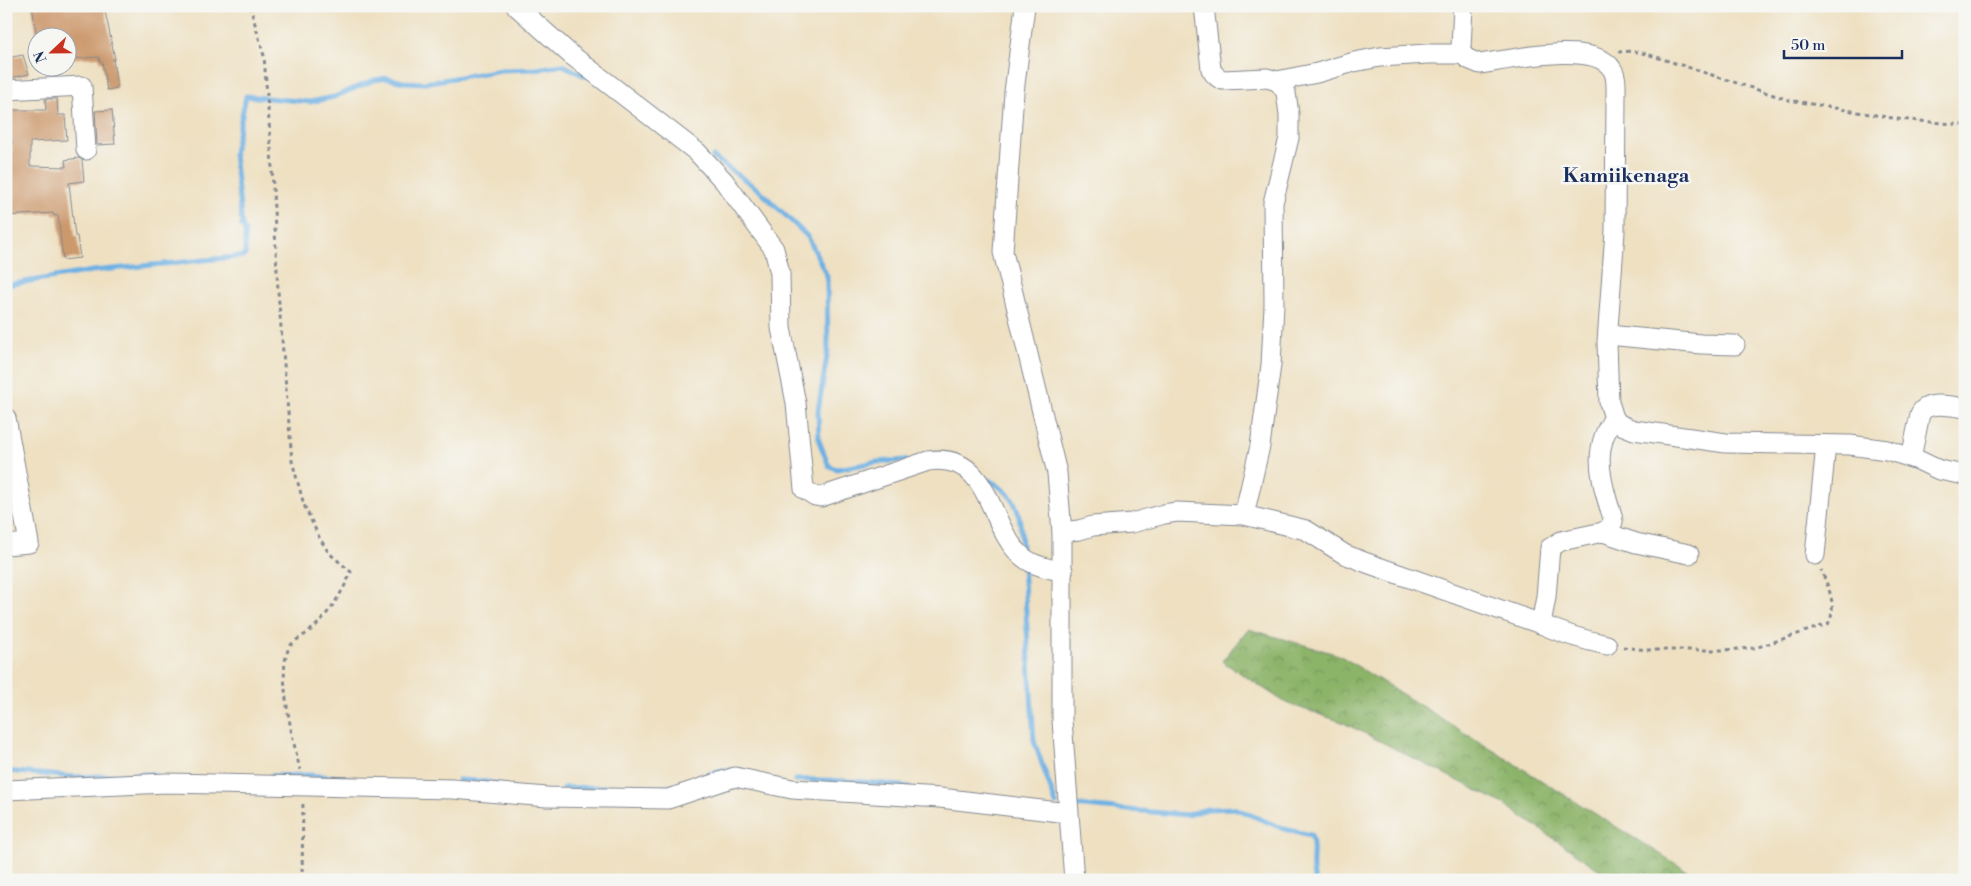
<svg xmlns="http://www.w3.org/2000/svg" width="1971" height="886" viewBox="0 0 1971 886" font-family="'Libre Bodoni',serif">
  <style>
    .forest { fill: url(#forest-crowns); stroke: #547264 }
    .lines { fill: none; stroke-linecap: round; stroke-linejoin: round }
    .stream { stroke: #6eb1e3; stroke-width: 5 }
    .building { fill: #cc996d }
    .minor-casing { stroke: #848890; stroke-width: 21 }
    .path { stroke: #848890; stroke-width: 3; stroke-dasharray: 4 4; stroke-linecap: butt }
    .minor { stroke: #fff; stroke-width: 19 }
    .labels { text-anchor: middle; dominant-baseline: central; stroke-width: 5; stroke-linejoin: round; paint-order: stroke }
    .quarter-label { font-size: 20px; font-weight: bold; fill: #1b2f5e; stroke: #f6f6f2 }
  </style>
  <defs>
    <pattern id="forest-crowns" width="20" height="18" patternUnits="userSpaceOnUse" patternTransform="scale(1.25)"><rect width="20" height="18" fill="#8cb469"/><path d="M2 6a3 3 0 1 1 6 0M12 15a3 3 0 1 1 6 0" fill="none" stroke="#72935a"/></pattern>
  </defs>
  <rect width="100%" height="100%" fill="#f6f6f2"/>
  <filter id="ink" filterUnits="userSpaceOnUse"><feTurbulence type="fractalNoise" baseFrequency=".02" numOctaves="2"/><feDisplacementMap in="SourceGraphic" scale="10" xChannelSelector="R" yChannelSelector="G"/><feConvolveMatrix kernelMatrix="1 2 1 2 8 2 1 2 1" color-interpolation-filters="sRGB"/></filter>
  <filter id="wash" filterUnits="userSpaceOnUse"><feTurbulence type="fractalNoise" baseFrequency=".0096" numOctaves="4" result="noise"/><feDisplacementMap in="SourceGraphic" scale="20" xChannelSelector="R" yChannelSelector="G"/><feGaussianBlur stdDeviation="1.12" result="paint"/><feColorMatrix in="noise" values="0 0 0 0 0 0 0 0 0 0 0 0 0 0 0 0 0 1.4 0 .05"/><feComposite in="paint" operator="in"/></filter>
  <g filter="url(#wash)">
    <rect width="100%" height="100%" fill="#eee0c1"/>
    <polygon class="forest" points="1248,629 1339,655 1702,880 1614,880 1504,804 1342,722 1286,703 1222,661"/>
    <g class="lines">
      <g class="stream">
        <polyline points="713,157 759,190 808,237 827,276 828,350 818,411 819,441 829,466 837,469 877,462 906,460"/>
        <polyline points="6,285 92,271 245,256 245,231 242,226 234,153 246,96 310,102 334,97 374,80 387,78 403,82 424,83 501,70 536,69 563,65 585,76"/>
        <path d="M984 478C1020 494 1020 513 1022 548"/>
        <polyline points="1023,564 1034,741 1056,804"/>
        <polyline points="6,771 75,777 153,774"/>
        <polyline points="271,776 309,775 348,778"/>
        <polyline points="459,780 481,781 497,784"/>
        <path d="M795 780C834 779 871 782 909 787"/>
        <polyline points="563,788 604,787 634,789"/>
        <polyline points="648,791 681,785 720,770 731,770"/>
        <path d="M1071 805 1187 815 1207 809 1234 808 1284 829 1311 835C1317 849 1309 866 1315 880"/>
      </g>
    </g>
    <g id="blocks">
      <g class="building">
        <polygon points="32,6 104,6 115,59 113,59 117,88 107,90 102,62 100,62 99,57 68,59 68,38 37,38"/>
        <polygon points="23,55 29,74 11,78 7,58"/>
        <polygon points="45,99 57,99 58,115 65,115 67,140 30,142 30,166 66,167 65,160 79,158 82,160 84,181 69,183 75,236 77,236 80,258 63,260 58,215 54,216 53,213 6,216 6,169 12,169 12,139 11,139 10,110 46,110"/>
        <polygon points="112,110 115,144 97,145 95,111"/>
      </g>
    </g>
  </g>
  <g filter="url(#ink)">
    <use href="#blocks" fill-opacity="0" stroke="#848890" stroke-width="1"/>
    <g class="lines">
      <defs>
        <g id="minor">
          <path d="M516 6 570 54 697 152 724 181 774 249 780 273 781 328 796 403 804 489 815 496 821 497 928 461C992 451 987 528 1023 557 1033 566 1050 569 1063 571"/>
          <polyline points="1025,6 1014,92 1003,252 1057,473 1062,532 1062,720 1074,880"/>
          <path d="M1204 6 1211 69C1214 75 1217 78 1223 80L1267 78 1277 81 1283 87 1286 93 1289 114V138L1273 203 1274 305 1271 365 1260 446 1244 515"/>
          <path d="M1463 6 1461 48 1462 54 1468 59 1480 64C1509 60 1594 40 1612 69 1617 76 1616 87 1616 95L1615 231 1607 342 1609 402 1614 418 1619 424 1634 430 1726 443 1850 445 1887 450 1918 460 1939 470 1965 475"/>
          <polyline points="1277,81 1317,73 1354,62 1380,57 1427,54 1462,54"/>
          <polyline points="6,90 82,86 86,150"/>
          <polyline points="1608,335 1701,344 1735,345"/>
          <polyline points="6,418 29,543 6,545"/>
          <path d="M1911 458 1920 414C1927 400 1951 406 1965 408"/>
          <path d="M1062 532 1079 530 1093 526 1132 523 1164 514 1177 512 1244 515 1306 530 1344 554 1367 563 1541 624C1563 634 1584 640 1607 645"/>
          <polyline points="1603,532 1636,543 1689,554"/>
          <polyline points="1815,555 1826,445"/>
          <path d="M1541 624 1546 597 1550 548 1561 541 1603 532 1608 529 1613 522C1613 515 1610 510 1608 503 1599 473 1594 445 1614 418"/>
          <polyline points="6,790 167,783 453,789 547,797 668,799 735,777 792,789 940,798 1068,813"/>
        </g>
      </defs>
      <use href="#minor" class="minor-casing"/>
      <g class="path">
        <path d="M250 6 264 56 271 148 278 291 292 461 304 505 320 539 329 553 351 572C344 590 327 617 312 629 306 635 297 638 291 645 274 666 294 743 300 770"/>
        <polyline points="1618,52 1632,51 1647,54 1789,100 1898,119 1965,125"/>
        <path d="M1623 647 1646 650H1723L1755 648 1828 624C1838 607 1828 586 1821 570"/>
        <polyline points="302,880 303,800"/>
      </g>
      <use href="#minor" class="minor"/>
    </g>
  </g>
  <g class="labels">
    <g class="quarter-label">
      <text x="1626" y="176">Kamiikenaga</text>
    </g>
  </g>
  <rect width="1971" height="886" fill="none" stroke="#f6f6f2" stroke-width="25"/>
  <g transform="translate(52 52) rotate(248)"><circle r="24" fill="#f6f6f2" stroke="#9ea6b7"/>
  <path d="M0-4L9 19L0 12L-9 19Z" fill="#c8321e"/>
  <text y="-8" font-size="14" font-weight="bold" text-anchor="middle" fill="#1b2f5e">N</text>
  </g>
  <path d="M1784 50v8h118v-8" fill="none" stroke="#1b2f5e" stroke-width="2.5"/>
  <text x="1791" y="50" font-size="15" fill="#1b2f5e" stroke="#f6f6f2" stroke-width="4" paint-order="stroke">50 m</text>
</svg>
